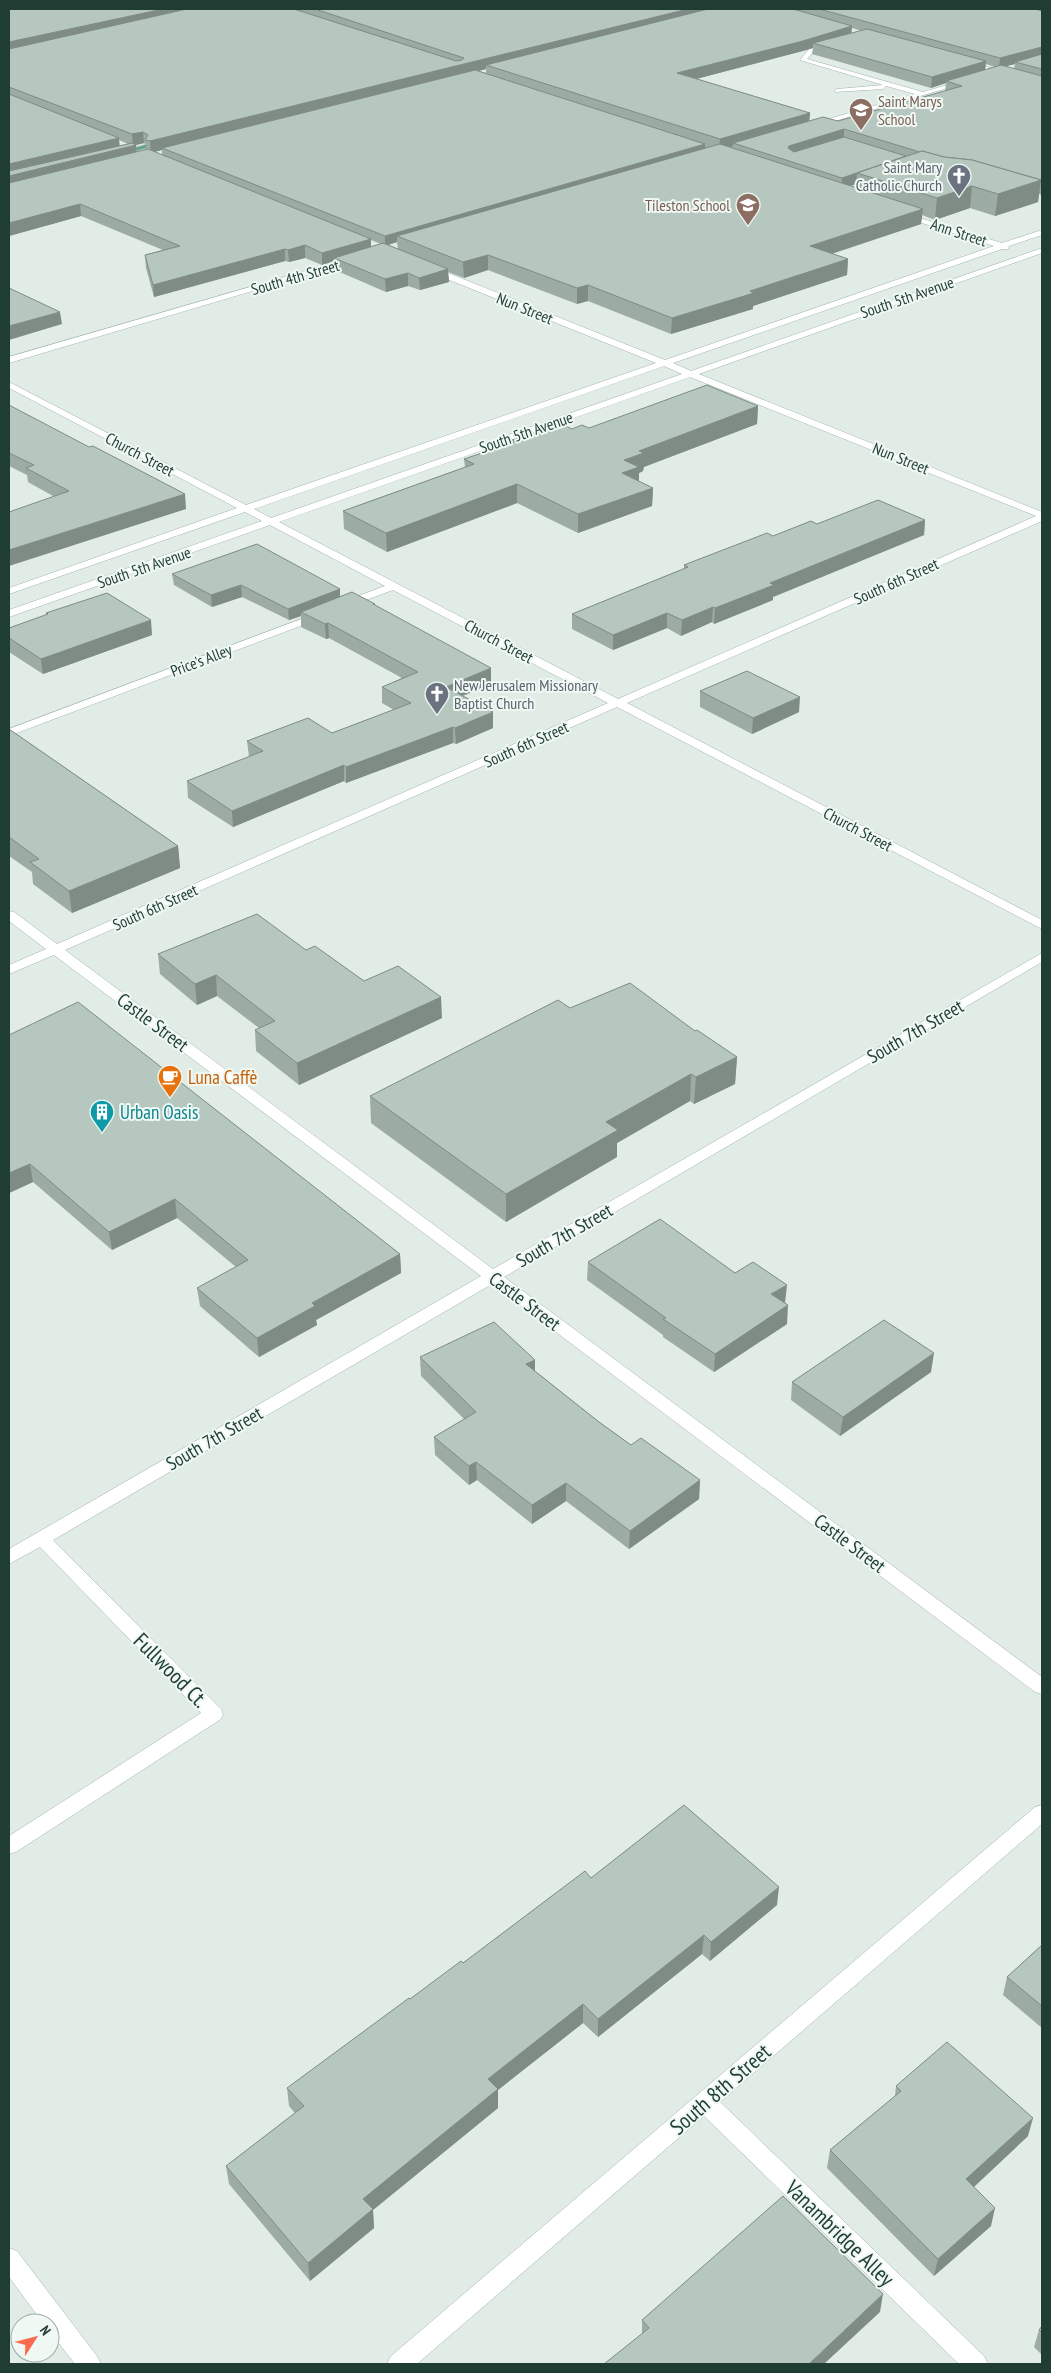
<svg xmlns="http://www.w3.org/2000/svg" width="1051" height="2373" viewBox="0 0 1051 2373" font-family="'PT Sans Narrow',sans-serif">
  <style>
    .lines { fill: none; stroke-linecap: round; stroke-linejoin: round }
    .minor-casing { stroke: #a2b4ac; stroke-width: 1 }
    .major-casing { stroke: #c0c9c6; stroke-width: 1 }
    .minor { fill: #fff; fill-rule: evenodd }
    .major { fill: #61a58d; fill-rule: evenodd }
    .wall { fill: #9caba3; fill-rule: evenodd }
    .shaded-wall { fill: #7f8b85 }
    .building { fill: #b5c7be; stroke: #7f8b85 }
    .labels { text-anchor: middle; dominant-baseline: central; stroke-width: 4; stroke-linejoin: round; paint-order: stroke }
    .far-education-label { font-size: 16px; fill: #785e54; stroke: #f0f8f4; text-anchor: start }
    .far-worship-label { font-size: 16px; fill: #5b616d; stroke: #f0f8f4; text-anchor: end }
    .far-street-label { font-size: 16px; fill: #1f3d33; stroke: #f0f8f4 }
    .street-label { font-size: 19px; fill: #1f3d33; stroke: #f0f8f4 }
    .food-label { font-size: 19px; fill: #c56008; stroke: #f0f8f4; text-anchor: start }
    .culture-label { font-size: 19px; fill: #0d838f; stroke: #f0f8f4; text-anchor: start }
    .near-street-label { font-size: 22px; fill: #1f3d33; stroke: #f0f8f4 }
  </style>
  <rect width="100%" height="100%" fill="#e0ece5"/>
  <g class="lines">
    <defs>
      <g id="minor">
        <polygon points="832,42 834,45 813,52 807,59 923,92 965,80 968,82 811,128 811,124 915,94 886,86 883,89 835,92 835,90 837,89 883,85 800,60 809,49"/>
        <polygon points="965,61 1042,82 1042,86 963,64"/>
        <path d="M900 212 1002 243 1042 230V235L1009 246 1008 249H1002L673 363 691 371 1042 248V253L699 374 1042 512V521L627 703 1042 920V929L617 707 65 950 493 1269 1042 953V962L504 1277 1042 1677V1694L1035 1692 492 1284 53 1540 221 1709 223 1714 221 1719 16 1852 9 1854V1836L201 1713 40 1547 9 1564V1549L481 1276 54 955 9 974V965L46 949 9 921V911L14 912 57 944 608 703 393 590 350 606H342V602L385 586 270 525 9 617V610L262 521 245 512 9 594V588L237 508 9 388V382L246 505 656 363 427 271V267H433L665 360 994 246 900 216ZM664 366 682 374 271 518 254 509ZM690 377 1036 516 618 699 279 522Z"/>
        <polygon points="350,258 357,260 9,363 9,357"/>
        <polygon points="320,612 325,615 324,617 9,736 9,729"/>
        <polygon points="1042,1805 1042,1824 720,2102 984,2356 988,2364 959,2364 704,2116 417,2364 387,2364 391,2356 1035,1807"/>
        <polygon points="9,2248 17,2251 97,2356 101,2364 75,2364 50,2332 50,2323 43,2323 9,2277"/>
      </g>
      <polygon id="major" points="162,140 169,142 117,156 113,154"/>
    </defs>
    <use href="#minor" class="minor-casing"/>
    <use href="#major" class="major-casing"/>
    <use href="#minor" class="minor"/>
    <use href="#major" class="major"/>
  </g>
  <g class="wall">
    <path d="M9 9H1042V195L1039 194 1038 202 995 216 970 208 935 220 922 215 921 224 832 254 848 259 847 275 753 306V309L671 334 588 301 577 304 488 270 464 278 448 272 449 282 420 290 408 286 386 292 335 270 334 261 322 265 305 258 289 262 285 261 154 297 146 268 145 255 163 250 81 216 9 236ZM852 28 862 31 851 33ZM813 48 812 54 931 88 946 83 945 91 838 121H809L810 113 696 79ZM986 64 995 67 985 70ZM1015 64 1014 69 1005 66ZM486 69V73L479 71ZM119 140 128 144 119 146ZM144 143 146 145V150L137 152 136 145ZM162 150V155L154 152ZM856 184V188L851 186ZM371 240 381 244 371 247ZM397 242 398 249 388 245Z"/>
    <polygon points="9,405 186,509 53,496 28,482 27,475 9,466"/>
    <polygon points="758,406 757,424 643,467 643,471 639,473 639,481 653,488 652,506 578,533 517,503 387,552 344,529 343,511 465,467 464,459 512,443 512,440 572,429 589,428"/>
    <polygon points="925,520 924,535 773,597 773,600 714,624 712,622 681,636 667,628 613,650 572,629 572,614 684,569 684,565 773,536 817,524"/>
    <polygon points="172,574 340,589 340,597 375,604 375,605 491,684 463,696 493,728 456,744 453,743 346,783 344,781 233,827 188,798 187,781 249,757 247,741 332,733 394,710 382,703 382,687 402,678 329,638 326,639 301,627 301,616 289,620 242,597 212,607 174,585"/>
    <polygon points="46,613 152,635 43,674 9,652 9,628 46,615"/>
    <polygon points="700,691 799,712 752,734 700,707"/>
    <polygon points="9,729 178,846 180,868 72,913 33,884 32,872 9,856"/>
    <polygon points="306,950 364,981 442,1018 299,1085 256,1051 255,1030 259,1028 217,996 197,1005 160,974 158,954"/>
    <polygon points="570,1008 695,1031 737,1057 735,1084 694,1104 690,1101 617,1143 617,1157 506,1222 371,1123 370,1096"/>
    <polygon points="9,1035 400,1254 401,1273 316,1320 317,1325 259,1357 200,1306 197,1288 236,1267 177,1218 112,1250 33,1182 9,1193"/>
    <polygon points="588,1262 785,1303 787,1324 714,1372 663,1337 663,1335 587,1280"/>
    <polygon points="420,1357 535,1360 535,1371 599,1422 631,1445 700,1480 699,1499 629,1549 566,1501 532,1524 477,1480 469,1485 435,1455 434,1437 464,1419 421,1376"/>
    <polygon points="931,1372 840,1436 791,1400 792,1382"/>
    <polygon points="591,1878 777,1905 710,1961 702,1954 598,2037 583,2023 498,2090 498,2108 373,2210 374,2228 310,2281 229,2184 226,2166 295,2113 289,2106 287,2088 410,1999 463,1963"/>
    <polygon points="1042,1945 1042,2028 1003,1995 1007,1977"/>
    <polygon points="896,2086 1028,2136 974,2187 991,2226 934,2276 827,2168 830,2150 895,2096"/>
    <polygon points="880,2312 642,2334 642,2320"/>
    <polygon points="1042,2326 1042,2355 1034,2347 1039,2330"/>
  </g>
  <g class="shaded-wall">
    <polygon points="163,9 210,9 9,53 9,42"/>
    <polygon points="688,9 727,9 486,65 486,69 165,149 162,148 162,150 151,153 150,141"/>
    <polygon points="852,26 851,36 813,43 813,48 803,51 677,84 677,73"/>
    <polygon points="1042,47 1042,57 1015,62 1015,64 999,68 1000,58"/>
    <polygon points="986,61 985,72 946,81 946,83 931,88 932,77"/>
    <polygon points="810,113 809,124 733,143 733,146 719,150 720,139"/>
    <polygon points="844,129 844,140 787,160 788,148 789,146"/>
    <polygon points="143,132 144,143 136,145 137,156 9,188 9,176 133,146 132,134"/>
    <polygon points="119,138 120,149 9,176 9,164"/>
    <polygon points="705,144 705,154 397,236 397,242 385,246 385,236"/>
    <polygon points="857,173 856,184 841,189 842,178"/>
    <polygon points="1041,180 1038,202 995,216 998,194"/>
    <polygon points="972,186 970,208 935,220 937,198"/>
    <polygon points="80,204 81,216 9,236 9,223"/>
    <polygon points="923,209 921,224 809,261 810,246"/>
    <polygon points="371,239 371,251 334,258 334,261 322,265 322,253"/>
    <polygon points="305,245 305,258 289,262 288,250"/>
    <polygon points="285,249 285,261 154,297 153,285"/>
    <polygon points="488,255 488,270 464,278 463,262"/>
    <polygon points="848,259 847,275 753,306 753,309 671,334 672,318 750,291"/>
    <polygon points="448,269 449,282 420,290 419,278"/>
    <polygon points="408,273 408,286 386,292 385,279"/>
    <polygon points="588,285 588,301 577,304 577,288"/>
    <polygon points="60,312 62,324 9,340 9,326"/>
    <polygon points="758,406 757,424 644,467 643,471 639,473 639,485 622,492 624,460 639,451"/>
    <polygon points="517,484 517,503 387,552 386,533"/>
    <polygon points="653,488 652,506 578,533 578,514"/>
    <polygon points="185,494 186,509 9,566 9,550"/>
    <polygon points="925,520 924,535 773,597 773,600 714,624 715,608 770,583"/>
    <polygon points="241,585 242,597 212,607 211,595"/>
    <polygon points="340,589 340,601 301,612 301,616 289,620 288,609"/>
    <polygon points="713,607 712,622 681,636 682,620"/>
    <polygon points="667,613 667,628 613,650 613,635"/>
    <polygon points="151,620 152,635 43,674 41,659"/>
    <polygon points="328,623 329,638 326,639 325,624"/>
    <polygon points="491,668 491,684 446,702 446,687"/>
    <polygon points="800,697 799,712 752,734 753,718"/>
    <polygon points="493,712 493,728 456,744 455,728"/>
    <polygon points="453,727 453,743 346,783 346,767"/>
    <polygon points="344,765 344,781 233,827 232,811"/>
    <polygon points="178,846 180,868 72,913 69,891"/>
    <polygon points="216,975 217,996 197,1005 195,984"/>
    <polygon points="441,997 442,1018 299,1085 297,1063"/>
    <polygon points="737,1057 735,1084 694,1104 696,1077"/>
    <polygon points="691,1074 690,1101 617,1143 617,1157 506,1222 506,1194 606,1122"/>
    <polygon points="30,1164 33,1182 9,1193 9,1173"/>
    <polygon points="175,1199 177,1218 112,1250 109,1232"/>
    <polygon points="400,1254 401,1273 316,1320 317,1325 259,1357 257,1338 312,1303"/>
    <polygon points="787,1285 785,1303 769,1313 771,1294"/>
    <polygon points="788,1305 787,1324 714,1372 715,1354"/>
    <polygon points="934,1353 931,1372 840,1436 843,1417"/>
    <polygon points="535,1360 535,1378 526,1364"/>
    <polygon points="476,1462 477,1480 469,1485 469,1466"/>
    <polygon points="700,1480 699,1499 629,1549 630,1531"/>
    <polygon points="566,1483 566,1501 532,1524 532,1505"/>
    <polygon points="779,1887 777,1905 710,1961 711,1942"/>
    <polygon points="704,1935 702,1954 598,2037 598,2019"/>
    <polygon points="583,2004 583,2023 498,2090 498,2108 373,2210 374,2228 310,2281 308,2263 363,2199 488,2079"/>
    <polygon points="1033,2118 1028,2136 963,2197 966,2179"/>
    <polygon points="995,2208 991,2226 934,2276 938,2259"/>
    <polygon points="883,2294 880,2312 824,2364 810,2364 810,2363"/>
  </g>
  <g class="building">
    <polygon points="9,9 163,9 9,42"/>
    <polygon points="187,9 294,9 456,61 462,60 464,58 315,9 688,9 150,141 145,140 148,135 143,132 132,134 9,87 9,49"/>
    <polygon points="708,9 793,9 852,26 803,41 677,73 810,113 720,139 486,65"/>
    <polygon points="819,9 1035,9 1042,11 1042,47 1000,58"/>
    <polygon points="867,29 986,61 932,77 813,43"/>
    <polygon points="1042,54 1042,69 1015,62"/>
    <polygon points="1001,65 1042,76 1042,183 1041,183 1041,180 972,160 944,157 922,151 920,152 844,129 789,146 788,148 794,152 844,137 906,156 842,178 733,143 823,117 838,121 962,86 946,81"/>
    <polygon points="475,70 705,144 385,236 162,148"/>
    <polygon points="9,94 119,138 9,164"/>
    <polygon points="132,143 136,145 9,176 9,171"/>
    <polygon points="720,144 923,209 810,246 848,259 750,291 754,293 672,318 588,285 577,288 488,255 463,262 397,236"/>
    <polygon points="148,149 371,239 322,253 305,245 288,250 285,249 153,285 145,255 180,246 80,204 9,223 9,183"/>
    <polygon points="922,151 944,157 972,160 1041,180 998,194 972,186 937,198 857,173"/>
    <polygon points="383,243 448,269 419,278 408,273 385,279 334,258"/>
    <polygon points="9,288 60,312 9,326"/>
    <polygon points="707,385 758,406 639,451 644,453 624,460 639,467 622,473 653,488 578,514 517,484 386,533 343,511 474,464 464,459 515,442 512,440 561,424 572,429 582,425 589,428"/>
    <polygon points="9,405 89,447 93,446 185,494 9,550 9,512 69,491 26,468 34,465 9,453"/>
    <polygon points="878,500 925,520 770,583 774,585 715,608 713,607 682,620 667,613 613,635 572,614 688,567 684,565 767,533 773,536 811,521 817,524"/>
    <polygon points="257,544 340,589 288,609 241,585 211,595 172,574"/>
    <polygon points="352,592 375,604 373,604 491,668 446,687 493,712 455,728 453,727 346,767 344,765 232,811 187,781 263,751 247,741 308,718 332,733 411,703 382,687 418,672 328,623 325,624 301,612"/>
    <polygon points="107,593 151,620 41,659 9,638 9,628 48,614 46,613"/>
    <polygon points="747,671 800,697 753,718 700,691"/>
    <polygon points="9,729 178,846 69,891 30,862 39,859 9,837"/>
    <polygon points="257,914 306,950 315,946 364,981 398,966 441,997 297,1063 255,1030 275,1021 216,975 195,984 158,954"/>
    <polygon points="630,983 695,1031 697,1030 737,1057 696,1077 691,1074 606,1122 618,1130 506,1194 370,1096 558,1000 570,1008"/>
    <polygon points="78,1002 400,1254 312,1303 315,1306 257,1338 197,1288 248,1260 175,1199 109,1232 30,1164 9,1173 9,1035"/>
    <polygon points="660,1219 735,1273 753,1262 787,1285 771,1294 788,1305 715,1354 663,1319 666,1318 588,1262"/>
    <polygon points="884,1320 934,1353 843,1417 792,1382"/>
    <polygon points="494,1322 535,1360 526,1364 599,1422 631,1445 641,1438 700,1480 630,1531 566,1483 532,1505 476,1462 469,1466 434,1437 476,1412 420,1357"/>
    <polygon points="684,1805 779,1887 711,1942 704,1935 598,2019 583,2004 488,2079 498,2089 363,2199 373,2209 308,2263 226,2166 304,2106 287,2088 409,1998 410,1999 461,1961 463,1963 585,1871 591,1878"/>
    <polygon points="1042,1945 1042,2006 1007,1977"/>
    <polygon points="947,2042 1033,2118 966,2179 995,2208 938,2259 830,2150 901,2091 896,2086"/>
    <polygon points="783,2196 883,2294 810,2363 811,2364 604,2364 649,2328 642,2320"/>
    <polygon points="1042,2326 1042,2333 1039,2330"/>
  </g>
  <defs>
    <symbol id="school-pin" viewBox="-11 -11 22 30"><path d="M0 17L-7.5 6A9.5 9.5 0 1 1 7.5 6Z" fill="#8d6e63" stroke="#f0f8f4"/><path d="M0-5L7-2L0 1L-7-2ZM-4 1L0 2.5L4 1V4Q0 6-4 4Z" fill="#fff"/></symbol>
    <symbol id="church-pin" viewBox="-11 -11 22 30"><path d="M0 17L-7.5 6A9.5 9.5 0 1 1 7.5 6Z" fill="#6b7280" stroke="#f0f8f4"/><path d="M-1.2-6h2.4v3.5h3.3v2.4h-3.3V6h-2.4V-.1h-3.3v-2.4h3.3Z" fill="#fff"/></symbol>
    <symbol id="cafe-pin" viewBox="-11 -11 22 30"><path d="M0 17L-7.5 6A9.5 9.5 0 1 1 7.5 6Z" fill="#e8710a" stroke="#f0f8f4"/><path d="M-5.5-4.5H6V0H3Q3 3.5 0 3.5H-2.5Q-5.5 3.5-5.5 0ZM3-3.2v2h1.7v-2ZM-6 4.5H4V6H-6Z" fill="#fff"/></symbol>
    <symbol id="building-pin" viewBox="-11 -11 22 30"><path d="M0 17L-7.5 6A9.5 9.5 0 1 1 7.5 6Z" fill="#0f9aa8" stroke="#f0f8f4"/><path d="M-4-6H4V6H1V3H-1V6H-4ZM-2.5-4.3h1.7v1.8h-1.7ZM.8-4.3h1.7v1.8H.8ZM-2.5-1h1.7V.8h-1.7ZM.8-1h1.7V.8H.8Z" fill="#fff"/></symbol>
  </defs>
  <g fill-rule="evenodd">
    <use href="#school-pin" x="847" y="96" width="28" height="38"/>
    <use href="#church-pin" x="945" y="162" width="28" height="38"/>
    <use href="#school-pin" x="734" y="191" width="28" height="38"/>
    <use href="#church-pin" x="423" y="680" width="28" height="38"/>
    <use href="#cafe-pin" x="156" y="1063" width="28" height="38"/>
    <use href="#building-pin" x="88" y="1098" width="28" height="38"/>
  </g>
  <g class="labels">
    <g class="far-education-label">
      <text x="878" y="101">Saint Marys<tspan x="878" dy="18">School</tspan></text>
      <text x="730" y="205" text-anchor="end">Tileston School</text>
    </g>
    <g class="far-worship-label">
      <text x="942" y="167">Saint Mary<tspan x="942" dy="18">Catholic Church</tspan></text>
      <text x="454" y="685" text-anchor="start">New Jerusalem Missionary<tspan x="454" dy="18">Baptist Church</tspan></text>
    </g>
    <g class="far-street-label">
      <text transform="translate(959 232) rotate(18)">Ann Street</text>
      <text transform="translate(295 277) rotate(-16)">South 4th Street</text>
      <text transform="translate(907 297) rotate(-19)">South 5th Avenue</text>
      <text transform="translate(525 308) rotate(22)">Nun Street</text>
      <text transform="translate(526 432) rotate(-19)">South 5th Avenue</text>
      <text transform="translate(140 454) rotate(28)">Church Street</text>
      <text transform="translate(901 458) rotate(22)">Nun Street</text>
      <text transform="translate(144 567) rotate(-19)">South 5th Avenue</text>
      <text transform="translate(896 581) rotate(-24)">South 6th Street</text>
      <text transform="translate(499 641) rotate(28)">Church Street</text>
      <text transform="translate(201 660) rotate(-21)">Price's Alley</text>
      <text transform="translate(526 744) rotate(-24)">South 6th Street</text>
      <text transform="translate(858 829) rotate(28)">Church Street</text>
      <text transform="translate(155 907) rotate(-24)">South 6th Street</text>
    </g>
    <g class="street-label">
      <text transform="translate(153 1022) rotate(37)">Castle Street</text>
      <text transform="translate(915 1031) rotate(-30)">South 7th Street</text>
      <text transform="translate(564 1235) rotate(-30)">South 7th Street</text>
      <text transform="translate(525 1301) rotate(37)">Castle Street</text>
      <text transform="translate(214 1438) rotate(-30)">South 7th Street</text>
      <text transform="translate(850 1543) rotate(37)">Castle Street</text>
    </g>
    <g class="food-label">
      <text x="188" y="1077">Luna Caffè</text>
    </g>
    <g class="culture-label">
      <text x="120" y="1112">Urban Oasis</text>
    </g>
    <g class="near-street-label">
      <text transform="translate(171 1670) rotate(45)">Fullwood Ct.</text>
      <text transform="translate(720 2089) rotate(-41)">South 8th Street</text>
      <text transform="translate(840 2233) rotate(44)">Vanambridge Alley</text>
    </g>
  </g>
  <rect width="1051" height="2373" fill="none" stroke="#1f3d33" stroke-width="20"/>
  <g transform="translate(35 2338) rotate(54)"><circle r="24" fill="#f0f8f4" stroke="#9cada7"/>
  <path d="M0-4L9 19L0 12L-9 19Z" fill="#fb6a4e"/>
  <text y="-8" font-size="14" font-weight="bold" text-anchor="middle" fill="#1f3d33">N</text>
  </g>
</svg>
